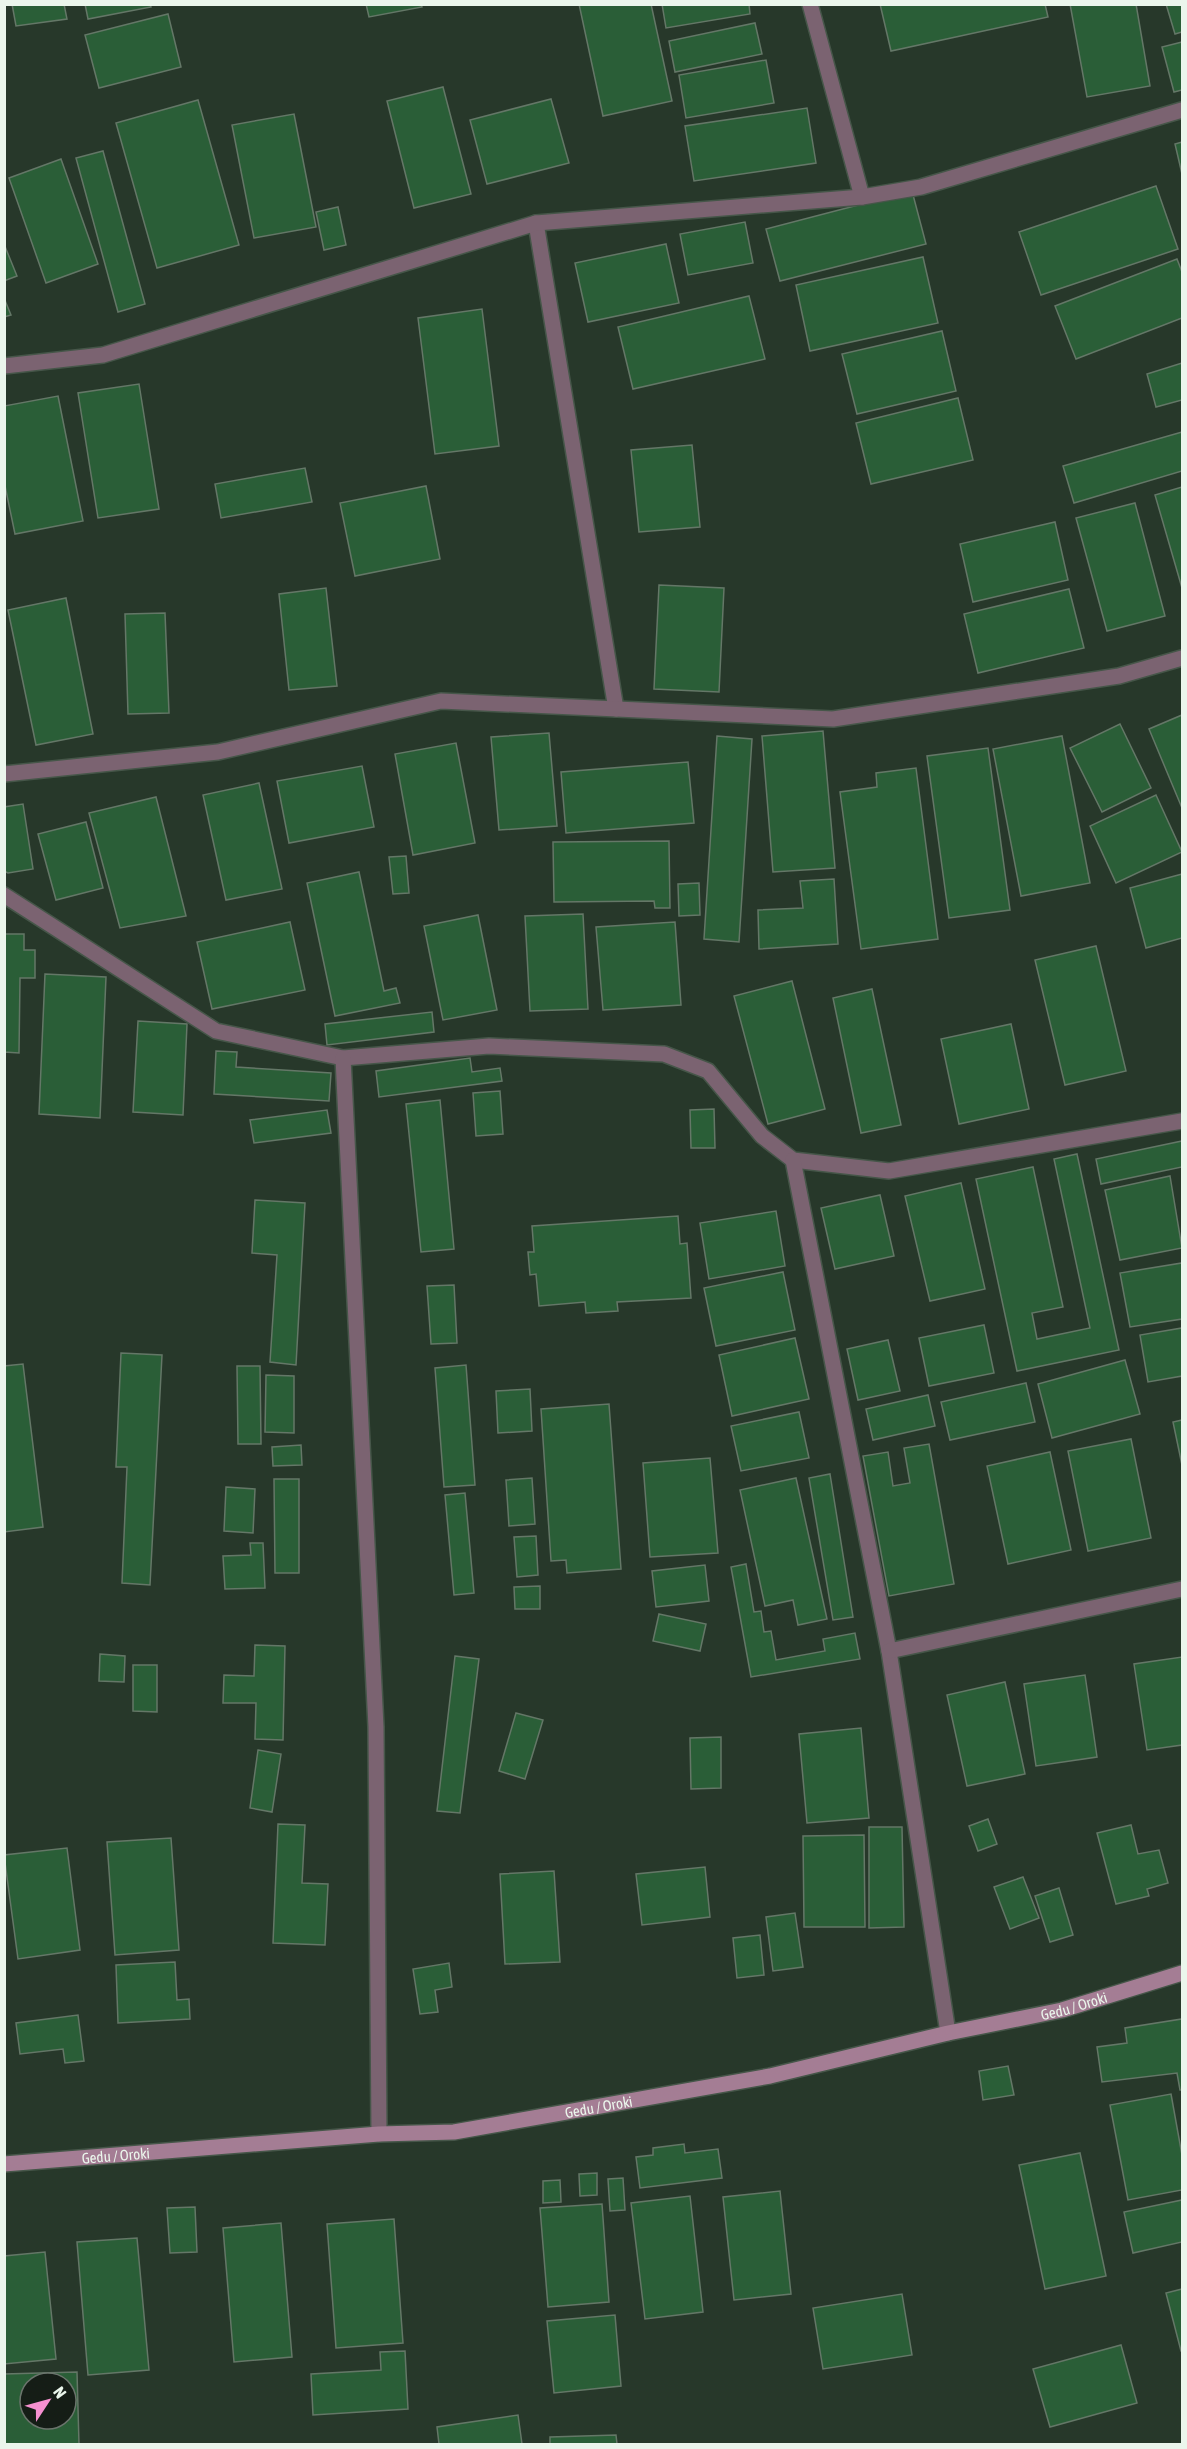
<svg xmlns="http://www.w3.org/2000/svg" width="1187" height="2449" viewBox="0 0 1187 2449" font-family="'Asap Condensed',sans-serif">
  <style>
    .building { fill: #2a5e37; stroke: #647767; stroke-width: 1.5; fill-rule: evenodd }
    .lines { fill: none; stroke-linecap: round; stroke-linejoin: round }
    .street-casing { stroke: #465649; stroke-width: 18 }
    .secondary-casing { stroke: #465649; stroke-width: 18 }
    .street { stroke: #7b6371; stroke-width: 15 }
    .secondary { stroke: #a47d94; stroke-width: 15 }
    .labels { text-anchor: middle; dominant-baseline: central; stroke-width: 6; stroke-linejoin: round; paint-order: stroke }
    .street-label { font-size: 15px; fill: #ebf6ec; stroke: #151d16 }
  </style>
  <rect width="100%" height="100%" fill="#27382a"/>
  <g class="building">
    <polygon points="12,4 64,4 67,19 16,26"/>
    <polygon points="85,4 150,4 151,7 88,19"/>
    <polygon points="366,4 421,4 422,7 369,17"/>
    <polygon points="579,4 651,4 672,101 603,116"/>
    <polygon points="662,4 749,4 750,14 666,28"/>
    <polygon points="880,4 1045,4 1048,17 891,51"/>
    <polygon points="1070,4 1136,4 1150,86 1087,97"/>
    <polygon points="1166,4 1182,4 1182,32 1175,34"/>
    <polygon points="168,14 181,67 99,88 85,35"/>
    <polygon points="755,23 762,54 675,72 669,41"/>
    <polygon points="1182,42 1182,90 1174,92 1162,47"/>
    <polygon points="766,60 774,103 686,118 679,75"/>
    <polygon points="443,87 471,194 414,208 387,101"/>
    <polygon points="551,99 569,163 487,184 470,120"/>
    <polygon points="198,100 239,245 157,268 116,123"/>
    <polygon points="807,108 816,163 694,181 685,126"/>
    <polygon points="294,114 316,227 254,238 232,125"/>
    <polygon points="1182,142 1182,174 1175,144"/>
    <polygon points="103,151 145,304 118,312 76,158"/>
    <polygon points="61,159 98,264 46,283 9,178"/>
    <polygon points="1156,186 1178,249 1041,295 1019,232"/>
    <polygon points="912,191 926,244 780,281 766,229"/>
    <polygon points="338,207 346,245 324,250 316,212"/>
    <polygon points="745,222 753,263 688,275 680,234"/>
    <polygon points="4,244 17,276 4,281"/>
    <polygon points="666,244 679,303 588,322 575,263"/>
    <polygon points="923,257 938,323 810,351 796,285"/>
    <polygon points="1177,259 1182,272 1182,318 1076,359 1055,306"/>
    <polygon points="749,296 765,359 633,389 618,327"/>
    <polygon points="4,298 11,315 4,317"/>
    <polygon points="482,309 499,446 435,454 418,318"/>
    <polygon points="942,331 956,391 857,414 842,354"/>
    <polygon points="1182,363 1182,400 1156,407 1147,374"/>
    <polygon points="139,384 159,509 98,518 78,393"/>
    <polygon points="58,396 83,521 15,534 4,481 4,406"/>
    <polygon points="958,398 973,460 871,484 856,423"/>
    <polygon points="1182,432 1182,471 1074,503 1063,466"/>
    <polygon points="692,445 700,527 639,532 631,450"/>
    <polygon points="305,468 312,502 221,518 215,484"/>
    <polygon points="426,486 440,559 355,576 340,503"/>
    <polygon points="1182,487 1182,588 1155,495"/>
    <polygon points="1135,503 1165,616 1107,631 1076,518"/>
    <polygon points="1055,522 1068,580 973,602 960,544"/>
    <polygon points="659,585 724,588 719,692 654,689"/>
    <polygon points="326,588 337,686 289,690 279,594"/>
    <polygon points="1069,589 1084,648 978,673 964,614"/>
    <polygon points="66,598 93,734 36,745 8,610"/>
    <polygon points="165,613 169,713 128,714 125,614"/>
    <polygon points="1182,715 1182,808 1149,729"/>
    <polygon points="1120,724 1151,788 1102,812 1070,748"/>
    <polygon points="823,731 835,868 773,872 762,736"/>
    <polygon points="549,733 557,826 499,830 491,737"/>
    <polygon points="717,736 752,739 739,942 704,939"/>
    <polygon points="1062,736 1090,883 1021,896 993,749"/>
    <polygon points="456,743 475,843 413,855 395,754"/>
    <polygon points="988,748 1010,910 949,918 927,756"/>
    <polygon points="688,762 694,823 566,833 561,772"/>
    <polygon points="362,766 374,827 289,843 277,781"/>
    <polygon points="916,768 938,939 861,949 840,792 877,787 876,773"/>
    <polygon points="259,783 282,889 226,900 203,795"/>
    <polygon points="1156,795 1182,852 1116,883 1090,826"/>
    <polygon points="156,797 186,916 120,928 89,813"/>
    <polygon points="23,804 33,869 8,873 4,871 4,807"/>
    <polygon points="86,822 103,888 56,900 38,834"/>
    <polygon points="669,841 670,908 655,908 654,901 554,902 553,842"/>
    <polygon points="406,856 409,893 393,894 389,857"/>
    <polygon points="359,872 384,991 396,988 400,1003 335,1016 307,883"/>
    <polygon points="1182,874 1182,938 1146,948 1130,888"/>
    <polygon points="834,879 838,944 759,949 758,910 803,908 800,881"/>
    <polygon points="699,883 700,915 679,916 678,884"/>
    <polygon points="583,914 588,1009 530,1011 525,916"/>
    <polygon points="478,915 497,1010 443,1020 424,926"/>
    <polygon points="290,922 305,990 212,1009 197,942"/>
    <polygon points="675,922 681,1005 603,1010 596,927"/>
    <polygon points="4,934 24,934 24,950 35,950 35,978 20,978 19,1053 4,1052"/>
    <polygon points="1096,946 1126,1071 1065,1085 1035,960"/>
    <polygon points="45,974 106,977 100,1118 39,1114"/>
    <polygon points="792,981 825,1109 768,1124 734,996"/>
    <polygon points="872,989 901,1125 861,1133 833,998"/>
    <polygon points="432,1012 434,1032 327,1045 325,1024"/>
    <polygon points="138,1021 187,1024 183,1115 133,1112"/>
    <polygon points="1011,1024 1029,1109 959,1124 941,1039"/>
    <polygon points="216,1051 237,1052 236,1067 331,1073 329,1101 214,1094"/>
    <polygon points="470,1058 472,1072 500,1068 502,1081 379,1097 376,1071"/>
    <polygon points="500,1091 503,1134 476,1136 473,1093"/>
    <polygon points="440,1100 454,1249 421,1252 406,1104"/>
    <polygon points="714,1109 715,1148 691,1148 690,1110"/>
    <polygon points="327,1110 331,1133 254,1143 250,1120"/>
    <polygon points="1182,1141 1182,1167 1101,1184 1096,1159"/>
    <polygon points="1077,1154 1119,1350 1017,1371 976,1179 1033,1167 1063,1307 1032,1313 1037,1339 1090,1328 1054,1159"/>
    <polygon points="1170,1176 1182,1248 1120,1260 1105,1190"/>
    <polygon points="961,1183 985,1289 930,1301 905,1196"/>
    <polygon points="880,1195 894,1256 835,1269 821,1208"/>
    <polygon points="255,1200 305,1203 296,1365 270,1362 277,1255 252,1253"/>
    <polygon points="776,1211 785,1266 709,1279 700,1223"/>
    <polygon points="678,1216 680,1244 687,1243 691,1298 617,1302 618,1311 586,1313 585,1302 539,1306 536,1274 530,1275 528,1252 534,1252 532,1226"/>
    <polygon points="1182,1263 1182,1319 1130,1327 1120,1273"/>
    <polygon points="783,1272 795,1330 716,1346 704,1288"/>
    <polygon points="454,1285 457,1343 431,1344 427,1286"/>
    <polygon points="984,1325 994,1373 929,1386 919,1338"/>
    <polygon points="1182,1328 1182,1376 1148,1382 1140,1335"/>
    <polygon points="795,1338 809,1399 732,1416 719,1355"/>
    <polygon points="888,1340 900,1391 858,1400 847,1349"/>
    <polygon points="121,1353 162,1355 150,1585 122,1583 127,1467 116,1467"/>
    <polygon points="1125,1360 1140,1414 1052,1438 1038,1384"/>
    <polygon points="23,1364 43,1527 4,1532 4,1366"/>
    <polygon points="466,1365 475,1485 444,1487 435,1368"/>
    <polygon points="237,1366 260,1366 261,1444 238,1444"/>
    <polygon points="266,1375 294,1376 294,1433 265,1432"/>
    <polygon points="1026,1383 1035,1422 950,1440 941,1402"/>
    <polygon points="530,1389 532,1431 498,1433 496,1391"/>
    <polygon points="928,1395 935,1426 873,1440 866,1409"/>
    <polygon points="609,1404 621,1569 567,1573 566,1560 551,1561 541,1409"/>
    <polygon points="799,1412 809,1458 741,1471 731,1426"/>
    <polygon points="1182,1420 1182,1465 1173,1422"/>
    <polygon points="1131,1439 1151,1538 1088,1551 1068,1451"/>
    <polygon points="929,1444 954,1584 889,1596 863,1456 888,1452 893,1486 910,1483 904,1448"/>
    <polygon points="301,1445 302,1465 273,1466 272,1447"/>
    <polygon points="1050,1452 1071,1550 1008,1564 987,1466"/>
    <polygon points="710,1458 718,1553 650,1557 643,1463"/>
    <polygon points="830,1474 853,1617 833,1620 809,1478"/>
    <polygon points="532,1478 535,1524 509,1526 506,1480"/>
    <polygon points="796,1478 827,1619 798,1625 793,1600 765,1606 740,1490"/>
    <polygon points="274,1479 299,1479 299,1573 275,1573"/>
    <polygon points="226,1487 255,1489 253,1533 224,1531"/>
    <polygon points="465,1493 474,1593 454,1595 445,1495"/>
    <polygon points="536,1536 538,1575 517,1577 514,1537"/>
    <polygon points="250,1543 263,1543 265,1588 225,1589 223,1556 251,1555"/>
    <polygon points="746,1564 754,1612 761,1611 764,1632 771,1631 776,1660 825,1651 823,1639 855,1633 860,1659 751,1677 731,1567"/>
    <polygon points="705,1565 709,1601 656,1607 652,1571"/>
    <polygon points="540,1586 540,1609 515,1609 514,1587"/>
    <polygon points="659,1614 706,1624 700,1651 653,1641"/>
    <polygon points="255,1645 285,1646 283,1740 255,1739 256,1703 223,1703 224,1675 254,1676"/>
    <polygon points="100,1654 125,1656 124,1682 99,1681"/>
    <polygon points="455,1656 479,1659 460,1813 437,1811"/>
    <polygon points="1182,1657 1182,1745 1147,1750 1134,1664"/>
    <polygon points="133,1665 157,1665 157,1712 133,1711"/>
    <polygon points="1085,1675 1097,1757 1036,1766 1024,1684"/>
    <polygon points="1005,1682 1025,1774 967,1786 947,1695"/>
    <polygon points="516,1713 543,1720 525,1779 499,1771"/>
    <polygon points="861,1728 869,1818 807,1823 799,1734"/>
    <polygon points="721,1737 721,1788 691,1789 690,1738"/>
    <polygon points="258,1750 281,1754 272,1812 250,1808"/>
    <polygon points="988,1819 997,1844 978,1851 969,1826"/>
    <polygon points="278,1824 305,1825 302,1883 328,1884 325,1945 273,1943"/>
    <polygon points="1131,1825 1138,1854 1159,1850 1168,1883 1147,1889 1149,1896 1116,1904 1097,1833"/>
    <polygon points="869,1827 902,1827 904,1927 869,1928"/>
    <polygon points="864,1835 865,1927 804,1927 803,1836"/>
    <polygon points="171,1838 179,1950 115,1955 107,1842"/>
    <polygon points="67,1848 80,1950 18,1959 4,1855"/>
    <polygon points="705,1867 710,1917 642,1925 636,1874"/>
    <polygon points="554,1871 560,1962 505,1964 500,1874"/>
    <polygon points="1023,1877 1039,1918 1010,1929 994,1887"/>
    <polygon points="1059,1888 1073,1935 1050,1942 1035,1896"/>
    <polygon points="795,1913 803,1967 773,1971 766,1917"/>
    <polygon points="760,1935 764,1975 737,1978 733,1938"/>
    <polygon points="175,1962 177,2000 189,1999 190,2019 118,2023 116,1965"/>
    <polygon points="449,1963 452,1987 435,1990 438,2012 420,2014 413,1969"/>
    <polygon points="78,2015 84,2061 65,2063 63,2049 20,2054 16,2023"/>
    <polygon points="1182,2019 1182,2090 1180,2090 1177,2073 1102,2082 1097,2047 1127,2043 1125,2028"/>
    <polygon points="1008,2066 1014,2095 983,2100 979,2071"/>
    <polygon points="1171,2094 1182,2155 1182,2190 1128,2200 1110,2105"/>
    <polygon points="684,2144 685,2153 718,2149 722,2178 640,2188 636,2157 653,2155 653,2148"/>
    <polygon points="1080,2153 1106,2276 1045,2289 1019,2165"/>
    <polygon points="597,2173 597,2195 580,2196 579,2174"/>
    <polygon points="623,2178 625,2210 610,2211 608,2179"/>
    <polygon points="560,2180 561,2202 543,2203 543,2181"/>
    <polygon points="780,2191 791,2294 734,2300 723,2197"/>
    <polygon points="690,2196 703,2312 645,2319 631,2203"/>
    <polygon points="1182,2200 1182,2242 1133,2253 1124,2212"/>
    <polygon points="602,2204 609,2302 548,2307 540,2208"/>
    <polygon points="195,2207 197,2252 170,2253 167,2208"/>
    <polygon points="394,2219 403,2343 336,2348 327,2224"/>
    <polygon points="281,2223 292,2357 234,2362 223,2228"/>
    <polygon points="137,2238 149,2370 88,2375 77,2242"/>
    <polygon points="45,2252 56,2359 4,2364 4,2256"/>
    <polygon points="1182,2289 1182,2351 1181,2351 1166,2293"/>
    <polygon points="902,2294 912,2355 823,2369 813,2308"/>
    <polygon points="615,2315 621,2386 554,2393 547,2321"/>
    <polygon points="1121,2345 1137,2403 1050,2427 1033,2369"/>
    <polygon points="405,2351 408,2409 313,2415 311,2374 381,2370 380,2352"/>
    <path d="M77 2372 79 2444H4V2374ZM30 2383H66V2419H30Z"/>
    <polygon points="518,2415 522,2444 439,2444 437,2427"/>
    <polygon points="616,2435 617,2444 550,2444 550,2437"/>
  </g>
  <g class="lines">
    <defs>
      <g id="street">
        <polyline points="810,4 862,197"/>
        <polyline points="536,223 616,709"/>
        <polyline points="4,366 103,355 536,223 862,197 921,187 1182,110"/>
        <polyline points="4,774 218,752 441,701 833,719 1119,676 1182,658"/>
        <polyline points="4,895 216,1031 343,1058 489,1046 664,1054 708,1071 762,1136 793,1160 889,1171 1182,1121"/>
        <polyline points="343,1058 376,1727 379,2134"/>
        <polyline points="793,1160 889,1651 948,2033"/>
        <polyline points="889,1651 1182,1589"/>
      </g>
      <g id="secondary">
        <path id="s1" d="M4 2164 379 2134 454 2132 770 2076 948 2033 1062 2010 1182 1973"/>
      </g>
    </defs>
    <use href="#street" class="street-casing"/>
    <use href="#secondary" class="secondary-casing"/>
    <use href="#street" class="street"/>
    <use href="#secondary" class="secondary"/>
  </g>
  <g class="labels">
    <g class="street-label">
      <text stroke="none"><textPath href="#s1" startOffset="1084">Gedu / Oroki</textPath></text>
      <text stroke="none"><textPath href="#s1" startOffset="598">Gedu / Oroki</textPath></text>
      <text stroke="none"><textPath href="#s1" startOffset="112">Gedu / Oroki</textPath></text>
    </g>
  </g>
  <rect width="1187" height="2449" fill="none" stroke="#ebf6ec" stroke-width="12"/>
  <g transform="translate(48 2401) rotate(54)"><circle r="28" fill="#151d16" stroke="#6b746c" stroke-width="1.5"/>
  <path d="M0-4.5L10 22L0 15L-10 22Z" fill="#f690d0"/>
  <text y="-9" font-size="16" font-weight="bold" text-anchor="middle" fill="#ebf6ec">N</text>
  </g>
</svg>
